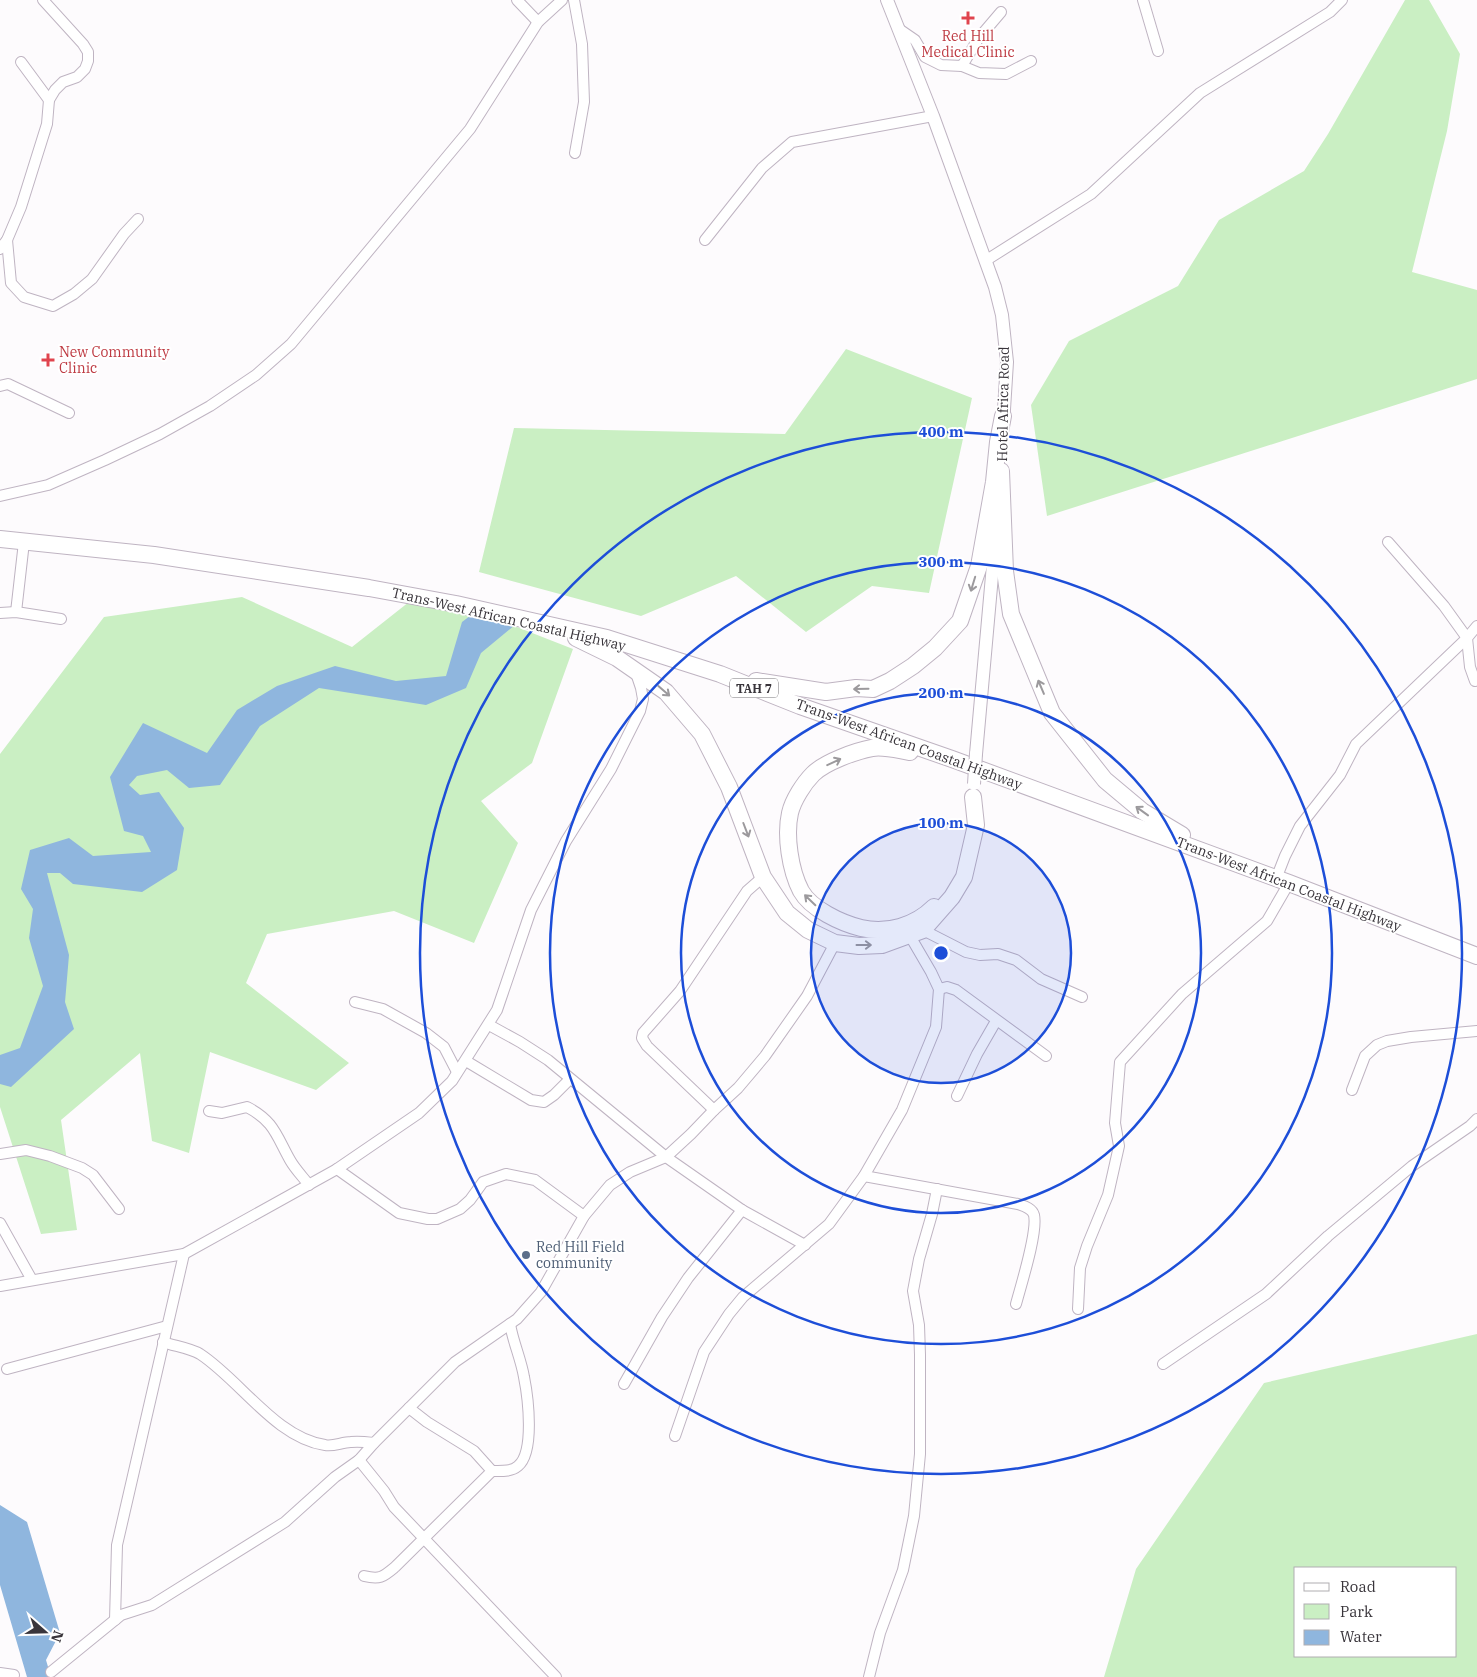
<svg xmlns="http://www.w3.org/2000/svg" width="1477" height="1677" viewBox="0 0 1477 1677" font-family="'IBM Plex Serif',serif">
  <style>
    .green { fill: #caefc3; fill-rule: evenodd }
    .water { fill: #8fb6de }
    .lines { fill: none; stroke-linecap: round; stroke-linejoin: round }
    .minor-casing { stroke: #bfb4c2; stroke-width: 12 }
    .tertiary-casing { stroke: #bfb4c2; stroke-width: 14 }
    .trunk-casing { stroke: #bfb4c2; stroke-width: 18 }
    .minor { stroke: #fff; stroke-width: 10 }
    .tertiary { stroke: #fff; stroke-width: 12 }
    .trunk { stroke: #fff; stroke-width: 16 }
    .tertiary-bridge-casing { stroke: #bfb4c2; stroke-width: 14; stroke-linecap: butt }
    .tertiary-bridge { stroke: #fff; stroke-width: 12 }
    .oneway { stroke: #9c9a9d }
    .ring { fill: none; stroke: #1d4ed8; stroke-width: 2.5 }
    .health-dot { fill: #e0444e; stroke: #fff; stroke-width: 2 }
    .service-dot { fill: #5c6f8a; stroke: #fff; stroke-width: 2 }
    .labels { text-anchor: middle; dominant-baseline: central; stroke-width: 4; stroke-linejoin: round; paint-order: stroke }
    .shield { fill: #fff; stroke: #747276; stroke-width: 1 }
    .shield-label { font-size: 12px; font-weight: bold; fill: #39353b }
    .health-label { font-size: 14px; fill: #be3a42; stroke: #fff }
    .street-label { font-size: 14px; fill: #39353b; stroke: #fff }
    .service-label { font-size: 14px; fill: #4e5e75; stroke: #fff; text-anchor: start }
    .centre { fill: #1d4ed8; stroke: #fff; stroke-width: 2.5 }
    .ring-label { font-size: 15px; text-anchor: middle; font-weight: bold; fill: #1d4ed8; stroke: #fff; stroke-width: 4; stroke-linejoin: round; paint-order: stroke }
  </style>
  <rect width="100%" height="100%" fill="#fdfbfd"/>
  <g class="green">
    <polygon points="1405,0 1429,0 1460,54 1447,131 1412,272 1477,290 1477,379 1047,516 1031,405 1069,341 1178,286 1219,220 1304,171 1328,134"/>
    <polygon points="846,349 972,398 929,593 872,586 806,632 736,576 641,616 479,572 514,428 785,434"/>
    <polygon points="242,597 352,647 414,598 468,608 573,649 532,763 481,801 518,843 474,943 394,911 267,934 246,983 349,1063 316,1090 210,1052 189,1153 152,1141 140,1053 61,1120 77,1230 41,1234 0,1107 0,754 104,617"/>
    <path d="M1477 1334V1677H1104L1136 1569 1264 1383ZM1296 1568H1456V1656H1296Z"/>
  </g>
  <g class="water">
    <polygon points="478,610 516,624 481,653 466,688 426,705 319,688 260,726 220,785 189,788 167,770 137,776 129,785 140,795 159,792 184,828 177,870 142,892 73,884 60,873 47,873 69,955 65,1002 74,1029 11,1087 0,1084 0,1055 20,1048 43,986 29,938 33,909 21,889 30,850 69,838 93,856 151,852 143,836 124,831 110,777 143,723 207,753 237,710 277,686 335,666 396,681 446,676 462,622"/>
    <polygon points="0,1505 27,1522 60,1633 46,1660 51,1677 27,1677 0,1585"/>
  </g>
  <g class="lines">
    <defs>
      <g id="minor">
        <polyline points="517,0 538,22"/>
        <polyline points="574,0 582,44 584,102 575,153"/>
        <polyline points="1143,0 1158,51"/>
        <polyline points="899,29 915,40 925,57 941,65 962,66 978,39 1001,12"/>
        <polyline points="21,62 49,100"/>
        <polyline points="962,66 979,73 1006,74 1031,61"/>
        <polyline points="7,240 11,283 24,297 53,306 74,294 92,279 124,234 138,219"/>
        <polyline points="705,240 762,168 792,142 933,116"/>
        <polyline points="0,249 7,240 21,207 47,124 49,100 55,90 63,82 77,77 85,69 88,61 88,52 83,44 43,0"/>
        <polyline points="985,261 1091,194 1200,93 1330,12 1342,0"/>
        <polyline points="0,386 8,384 69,413"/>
        <polyline points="0,496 48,485 105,460 160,434 210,406 256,375 291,344 470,129 538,22 562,0"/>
        <polyline points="16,612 24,542"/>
        <polyline points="0,613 16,612 61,619"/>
        <polyline points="1475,681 1470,667 1467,638 1477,626"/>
        <polyline points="1276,879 1285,856 1300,826 1340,775 1356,744 1467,638 1444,606 1388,542"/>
        <polyline points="923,930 966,952 980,955 998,954 1016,960 1041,979 1082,997"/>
        <polyline points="939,989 947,987 956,990 1046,1056"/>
        <polyline points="355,1002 383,1009 426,1033 444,1047 457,1072"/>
        <polyline points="489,1025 520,1042 548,1060 666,1157 742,1210 805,1245"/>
        <polyline points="466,1061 531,1100 544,1102 554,1095 570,1079"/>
        <polyline points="1352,1090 1365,1056 1377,1045 1387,1041 1411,1037 1477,1031"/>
        <polyline points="957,1096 977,1054 996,1021"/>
        <polyline points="714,1110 647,1046 642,1038 643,1033 680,991 747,891 763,877"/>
        <path d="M209 1111 222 1113 247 1107C274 1121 276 1135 290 1160 295 1169 303 1177 309 1185"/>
        <polyline points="0,1154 26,1150 50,1156 82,1168 93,1175 119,1209"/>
        <polyline points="337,1169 399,1213 428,1219 437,1219 460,1209 470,1200 483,1182 506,1174 535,1180 584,1216"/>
        <path d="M864 1176 1018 1204C1024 1206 1032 1208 1034 1215 1038 1232 1021 1285 1016 1304"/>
        <polyline points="0,1223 32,1280"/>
        <polyline points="0,1286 184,1254 337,1169 419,1113 452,1081 497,1010 531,910 566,841 611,769 640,711 643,699 641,688 636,673"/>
        <polyline points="1078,1309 1080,1268 1087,1246 1108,1195 1119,1146 1115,1123 1120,1062 1182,994 1267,921 1289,883"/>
        <path d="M163 1342C174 1346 190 1348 200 1354 240 1380 276 1438 325 1445 333 1447 342 1442 351 1442 359 1441 366 1442 374 1443"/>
        <polyline points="1163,1364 1266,1294 1328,1236 1412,1166 1470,1126 1477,1119"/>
        <polyline points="7,1369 167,1326"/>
        <polyline points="624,1384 662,1317 688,1278 742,1210"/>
        <polyline points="675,1436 704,1352 729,1314 743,1297 829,1224 864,1176 902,1110 936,1027 939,989 931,972 910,936"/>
        <polyline points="359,1460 384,1491 394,1507 556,1677"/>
        <path d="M492 1471C501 1471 511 1472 518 1466 535 1452 528 1397 524 1377 521 1359 513 1342 510 1324"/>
        <path d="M364 1576C380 1580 383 1577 395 1567L492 1471 474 1451 427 1422 409 1408"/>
        <polyline points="115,1620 117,1545 184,1254"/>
        <polyline points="51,1672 121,1615 152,1605 285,1522 335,1477 359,1460 374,1443 455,1362 517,1319 541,1292 584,1216 610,1185 630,1172 666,1157 691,1134 714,1110 738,1088 765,1056 807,996 835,943"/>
        <polyline points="0,1673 14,1675"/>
        <polyline points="869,1677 880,1633 903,1570 914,1516 920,1454 920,1355 919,1325 913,1291 919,1259 932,1214 937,1189"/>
      </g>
      <g id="tertiary">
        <polyline points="887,0 933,116 995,287 1002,315 1007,362 1003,425"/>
        <polyline points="976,754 997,520"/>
      </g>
      <g id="trunk">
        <polyline points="1001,471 1005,571 1011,614 1052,713 1105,780 1142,811 1182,835"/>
        <polyline points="0,539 154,555 369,588 456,604 607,638 720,674 800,706 952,759 1289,883 1477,956"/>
        <polyline points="576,638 617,658 666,692 702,734 729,787 763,877 787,913 808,930 835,943 859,946 882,945 923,930 952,897 964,877 976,825 973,797"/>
        <polyline points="756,681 826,692 856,688 873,689 890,681 913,666 935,648 960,621 979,566 994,482 998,442 1003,416"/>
        <path d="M910 752C898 750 884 746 872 748 856 751 825 762 813 774 804 783 793 800 790 813 785 835 790 870 801 891 811 909 841 923 861 928 887 934 915 926 934 907"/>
      </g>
    </defs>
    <use href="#minor" class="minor-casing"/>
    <use href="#tertiary" class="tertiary-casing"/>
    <use href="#trunk" class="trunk-casing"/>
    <use href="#minor" class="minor"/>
    <use href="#tertiary" class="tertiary"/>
    <use href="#trunk" class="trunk"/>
    <defs>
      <polyline id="tertiary-bridge" points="974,784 976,754"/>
    </defs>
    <use href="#tertiary-bridge" class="tertiary-bridge-casing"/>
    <use href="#tertiary-bridge" class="tertiary-bridge"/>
  </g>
  <defs><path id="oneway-shaft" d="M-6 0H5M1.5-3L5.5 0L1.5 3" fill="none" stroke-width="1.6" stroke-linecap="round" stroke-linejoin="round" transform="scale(1.25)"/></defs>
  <g class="oneway">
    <use href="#oneway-shaft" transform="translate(973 584) rotate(107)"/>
    <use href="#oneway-shaft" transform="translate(1041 687) rotate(-113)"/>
    <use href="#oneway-shaft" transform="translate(861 689) rotate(179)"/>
    <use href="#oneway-shaft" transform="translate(664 691) rotate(41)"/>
    <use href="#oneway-shaft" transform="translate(834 762) rotate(-25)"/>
    <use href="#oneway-shaft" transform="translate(1142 811) rotate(-144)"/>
    <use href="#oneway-shaft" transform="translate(746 830) rotate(69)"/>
    <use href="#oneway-shaft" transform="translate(810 900) rotate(-136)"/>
    <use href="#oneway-shaft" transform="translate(864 945)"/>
  </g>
  <circle cx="941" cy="953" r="130" fill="#1d4ed8" fill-opacity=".12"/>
  <g class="ring">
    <circle cx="941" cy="953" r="130"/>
    <circle cx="941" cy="953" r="260"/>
    <circle cx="941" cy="953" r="391"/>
    <circle cx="941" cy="953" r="521"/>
  </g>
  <g class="health-dot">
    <path d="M965.5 10.5h5v5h5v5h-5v5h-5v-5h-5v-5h5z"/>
    <path d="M45.5 352.5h5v5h5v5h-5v5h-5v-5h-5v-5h5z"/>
  </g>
  <circle class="service-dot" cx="526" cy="1255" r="5"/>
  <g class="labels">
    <rect class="shield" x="730" y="678.5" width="48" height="19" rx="4"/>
    <g class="shield-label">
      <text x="754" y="688">TAH 7</text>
    </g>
    <g class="health-label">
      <text x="968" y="36">Red Hill<tspan x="968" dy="16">Medical Clinic</tspan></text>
      <text x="59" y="352" text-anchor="start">New Community<tspan x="59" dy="16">Clinic</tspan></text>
    </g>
    <g class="street-label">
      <text transform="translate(1003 404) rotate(-89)">Hotel Africa Road</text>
      <text transform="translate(509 619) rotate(13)">Trans-West African Coastal Highway</text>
      <text transform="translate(909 744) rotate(20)">Trans-West African Coastal Highway</text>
      <text transform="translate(1289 884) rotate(21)">Trans-West African Coastal Highway</text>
    </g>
    <g class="service-label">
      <text x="536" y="1247">Red Hill Field<tspan x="536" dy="16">community</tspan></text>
    </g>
  </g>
  <circle cx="941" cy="953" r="8" class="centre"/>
  <g class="ring-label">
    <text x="941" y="437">400 m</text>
    <text x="941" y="567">300 m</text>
    <text x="941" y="698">200 m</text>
    <text x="941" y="828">100 m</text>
  </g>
  <rect x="1294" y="1567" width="162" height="90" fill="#ffffff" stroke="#b0aeb1"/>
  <rect x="1304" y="1583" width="25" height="8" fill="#ffffff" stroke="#b0aeb1"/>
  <text x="1340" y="1592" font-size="15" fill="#39353b">Road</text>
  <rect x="1304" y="1604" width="25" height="15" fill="#caefc3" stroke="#b0aeb1"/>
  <text x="1340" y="1617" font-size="15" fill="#39353b">Park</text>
  <rect x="1304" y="1630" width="25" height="15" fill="#8fb6de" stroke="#b0aeb1"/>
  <text x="1340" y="1642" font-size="15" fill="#39353b">Water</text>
  <g transform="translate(45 1632) rotate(110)" stroke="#ffffff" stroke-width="4" paint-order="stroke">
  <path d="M0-4L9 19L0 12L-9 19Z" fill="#39353b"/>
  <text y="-8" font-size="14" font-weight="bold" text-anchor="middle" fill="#39353b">N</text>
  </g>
</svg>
